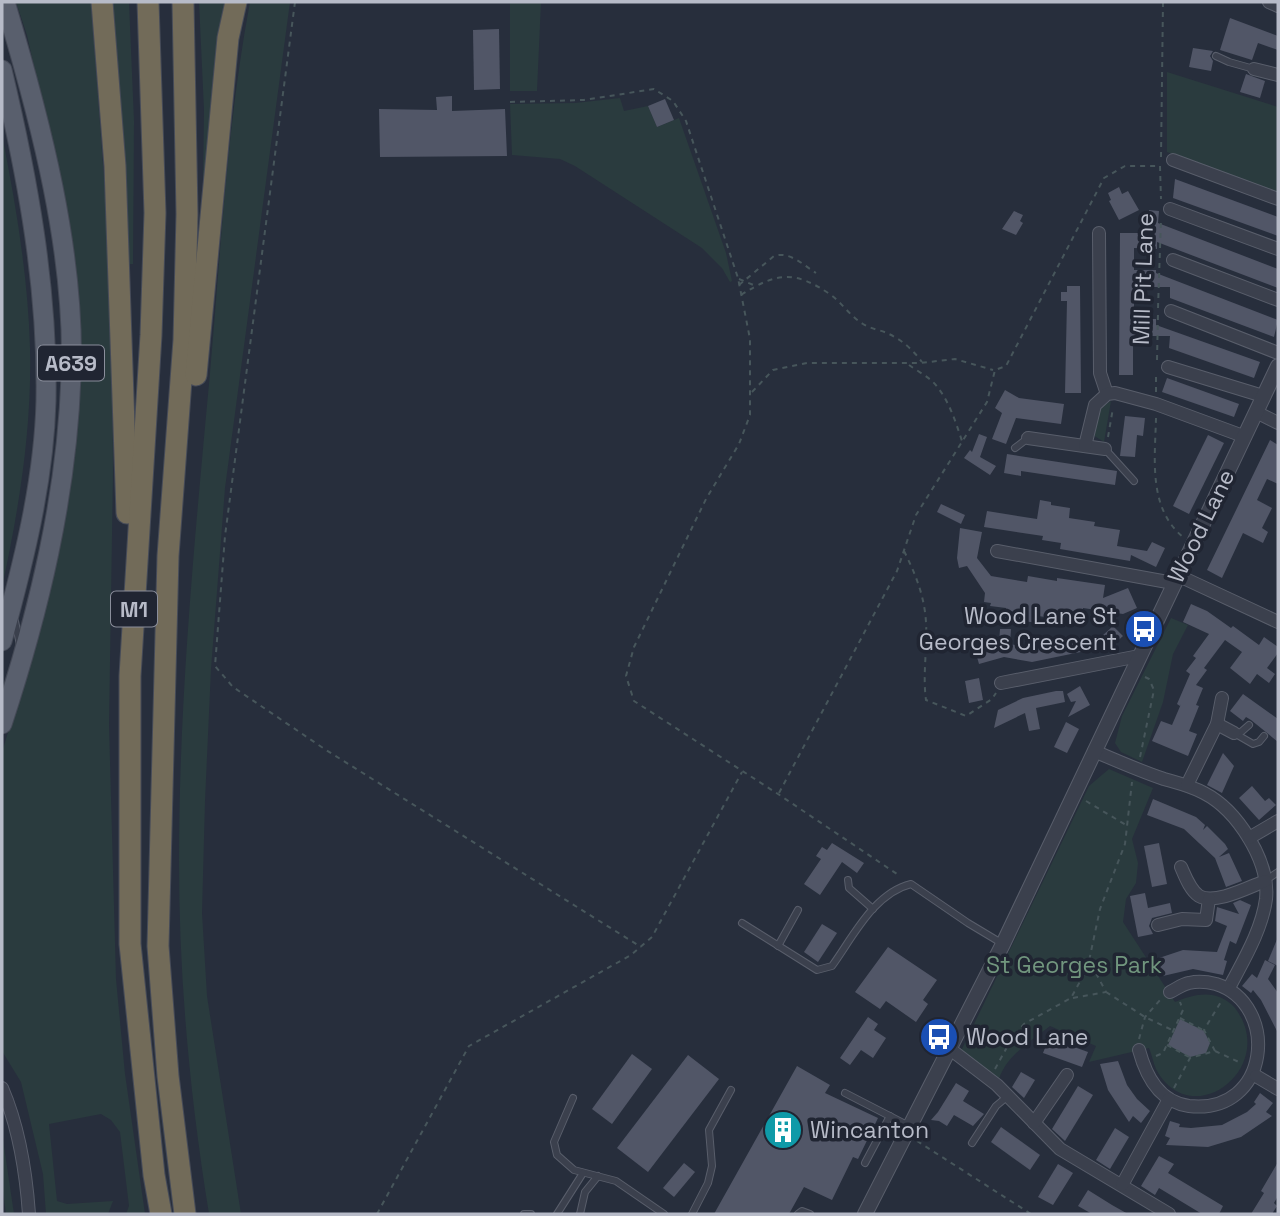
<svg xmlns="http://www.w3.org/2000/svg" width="1280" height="1216" viewBox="0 0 1280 1216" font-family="'Space Grotesk',sans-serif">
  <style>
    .green { fill: #2a3b3e }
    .building { fill: #515667 }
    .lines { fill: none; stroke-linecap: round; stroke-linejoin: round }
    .service-casing { stroke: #595e6b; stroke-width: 8 }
    .minor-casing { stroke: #595e6b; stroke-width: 14 }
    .tertiary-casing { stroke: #595e6b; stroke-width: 16 }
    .primary-casing { stroke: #444956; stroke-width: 21 }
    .motorway-casing { stroke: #464b58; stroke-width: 23 }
    .path { stroke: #47565b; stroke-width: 2; stroke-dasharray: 5 5; stroke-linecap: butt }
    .service { stroke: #3b404d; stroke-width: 6 }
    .minor { stroke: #3b404d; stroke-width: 12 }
    .tertiary { stroke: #3b404d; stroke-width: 14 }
    .primary { stroke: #595f6d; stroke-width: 19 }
    .motorway { stroke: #726b59; stroke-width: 21 }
    .labels { text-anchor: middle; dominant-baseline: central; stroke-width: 7; stroke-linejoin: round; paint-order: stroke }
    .shield { fill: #202532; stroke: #8a8e9b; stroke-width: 2 }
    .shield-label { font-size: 21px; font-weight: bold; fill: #b7bbc8 }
    .street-label { font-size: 23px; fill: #b7bbc8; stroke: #202532 }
    .poi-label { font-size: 23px; fill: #b7bbc8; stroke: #202532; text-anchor: start }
    .park-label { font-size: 23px; fill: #71967e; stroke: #202532 }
  </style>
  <rect width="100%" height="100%" fill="#272e3c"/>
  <g class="green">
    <polygon points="16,2 91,2 104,179 112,316 113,473 109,725 116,979 125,1074 145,1214 126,1214 129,1206 120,1132 111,1120 101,1114 49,1124 57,1201 67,1204 113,1201 108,1214 46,1214 43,1174 21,1082 2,1051 2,752 26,674 77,400 51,143 27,35"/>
    <polygon points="108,2 129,2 134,121 133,264 125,264"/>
    <polygon points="199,2 231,2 202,253 204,110"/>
    <path d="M250 2H290L225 488 211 669 205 801 202 913 207 996 241 1214H209C190 1097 179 980 179 861 179 698 195 535 210 373 221 249 227 124 250 2Z"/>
    <polygon points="510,2 541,2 537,91 510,91"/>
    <polygon points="1167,72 1278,107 1278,194 1167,152"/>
    <polygon points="620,98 624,111 648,106 657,127 679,118 726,253 732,281 730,282 722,268 702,248 575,166 560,159 512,155 510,104 575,103"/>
    <path d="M2 135C16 205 28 277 30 348 32 428 19 509 2 587Z"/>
    <polygon points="1111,401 1104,442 1093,435 1100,408"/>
    <polygon points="1171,618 1188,625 1173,654 1163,702 1142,762 1121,752 1115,743 1122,716"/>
    <path d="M1109 769 1153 788 1132 839 1138 863 1136 883 1126 899 1123 922 1175 1002C1196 993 1218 989 1235 1008 1280 1067 1191 1135 1156 1069 1153 1062 1152 1055 1149 1048L1089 1062 1096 1046 1050 1026C1030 1042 1007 1055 999 1079L961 1051 1089 786Z"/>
    <polygon points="2,1133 14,1214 6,1214 2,1185"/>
  </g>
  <g class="building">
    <polygon points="1230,18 1278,36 1278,50 1258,43 1252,60 1220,50"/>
    <polygon points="499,29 500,89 474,90 473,30"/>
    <polygon points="1193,48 1213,51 1210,56 1213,61 1211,71 1189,67"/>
    <polygon points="1246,74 1265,81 1260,98 1240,92"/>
    <polygon points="452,96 452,111 505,109 507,156 380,157 379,109 437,110 436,97"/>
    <polygon points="665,99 674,120 657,127 648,106"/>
    <polygon points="1175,179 1278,217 1278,236 1173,198"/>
    <polygon points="1119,187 1122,194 1128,191 1139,210 1119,220 1109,201 1111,200 1108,193"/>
    <polygon points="1149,210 1159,211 1158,223 1278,269 1278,288 1157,242 1157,249 1134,248 1134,270 1156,270 1156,273 1278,320 1274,337 1170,298 1170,287 1134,287 1134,319 1156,319 1156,325 1260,362 1254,378 1169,348 1170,336 1133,336 1133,375 1119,375 1120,233 1148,233"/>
    <polygon points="1014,211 1023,215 1020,221 1023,223 1016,235 1002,229"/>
    <polygon points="1067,286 1080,286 1081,393 1065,393 1067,301 1061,301 1061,292 1067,292"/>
    <polygon points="1167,378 1239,404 1234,417 1162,392"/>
    <polygon points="1005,390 1019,398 1064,404 1061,424 1016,418 1006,444 992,439 1002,413 995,408"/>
    <polygon points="1125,416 1145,418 1143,436 1137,435 1135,457 1120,456"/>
    <polygon points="979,434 987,437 980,457 996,466 990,475 964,458 970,450 972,452"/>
    <polygon points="1208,435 1224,443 1189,514 1173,506"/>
    <polygon points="1270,440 1278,445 1278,484 1267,479 1257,500 1272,508 1262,528 1268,532 1263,543 1243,533 1222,578 1207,570"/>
    <polygon points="1007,454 1117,471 1115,485 1021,471 1021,476 1004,473"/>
    <polygon points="1040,500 1051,502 1051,505 1070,508 1069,518 1095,522 1094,526 1120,530 1117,546 1147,551 1152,542 1165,548 1156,567 1131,555 1130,561 1060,549 1061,543 1042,540 1043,536 984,527 987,511 1037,519"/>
    <polygon points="941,504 965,515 961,524 937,512"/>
    <polygon points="960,528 982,532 977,558 991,576 1027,582 1028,576 1057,581 1057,578 1105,585 1103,598 1128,588 1137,608 1123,614 1083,608 1083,613 1058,610 1060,619 1038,616 1037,623 1005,618 1006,608 990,606 991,603 984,602 985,593 967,566 959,568 957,558"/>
    <polygon points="1191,604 1207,611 1231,628 1233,626 1259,645 1264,637 1278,647 1278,653 1267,668 1275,674 1269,683 1257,674 1250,684 1230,668 1242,652 1225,640 1204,668 1207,670 1196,685 1203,688 1196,705 1199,706 1189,731 1197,734 1188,756 1152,741 1161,721 1172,725 1181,704 1180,706 1177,704 1190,674 1186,671 1196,658 1193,656 1209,634 1183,622"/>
    <polygon points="1113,626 1123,636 1108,650 1105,647 1032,662 1004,657 979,664 975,650 999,643 1000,629 1011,629 1010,644 1031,648 1089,635 1091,646"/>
    <polygon points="979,678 983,700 969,703 965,681"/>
    <polygon points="1080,686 1090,705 1068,717 1076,701 1071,702 1067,694"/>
    <polygon points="1056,691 1063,691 1065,702 1036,708 1040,729 1029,731 1025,713 994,728 998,710 1023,698"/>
    <polygon points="1243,694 1278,719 1278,742 1251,720 1246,717 1243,721 1230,711"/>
    <polygon points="1066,722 1079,729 1067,753 1054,747"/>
    <polygon points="1223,753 1234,766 1222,793 1207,785"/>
    <polygon points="1252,786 1265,801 1269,798 1276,805 1259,820 1239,798"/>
    <polygon points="1153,799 1196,817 1205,825 1203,830 1207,826 1225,844 1228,849 1219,857 1229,853 1242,881 1226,887 1215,858 1184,829 1147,815"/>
    <polygon points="832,843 864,863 857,873 842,862 820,895 804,884 821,859 816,856 822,847 827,850"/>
    <polygon points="1159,843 1167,884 1152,887 1144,846"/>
    <polygon points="1145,893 1148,908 1170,903 1172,913 1152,918 1149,926 1153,934 1138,937 1130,896"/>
    <polygon points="1240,900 1251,905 1236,944 1230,941 1224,960 1227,961 1223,975 1193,969 1163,976 1156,959 1183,950 1217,952 1227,926 1215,921 1217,907 1239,914 1233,903"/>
    <polygon points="822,924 837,933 818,962 804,952"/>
    <polygon points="1278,937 1278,966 1268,961"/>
    <polygon points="888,947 937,980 923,1000 928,1004 916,1022 886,1001 880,1009 855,992"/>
    <polygon points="1265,960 1275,965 1268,979 1278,993 1278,1033 1261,1000 1253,990 1251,993 1242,986 1252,974 1257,978"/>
    <polygon points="868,1017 878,1024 874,1030 886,1038 873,1058 861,1050 850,1065 840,1058"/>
    <polygon points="1180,1019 1204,1031 1210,1043 1206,1053 1190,1057 1168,1045"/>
    <polygon points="1049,1038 1088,1052 1082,1067 1043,1053"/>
    <polygon points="632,1054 652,1069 612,1124 592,1109"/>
    <polygon points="688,1055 719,1079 648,1172 617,1148"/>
    <polygon points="1118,1061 1127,1085 1137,1099 1150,1111 1141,1123 1133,1116 1129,1122 1108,1090 1100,1064"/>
    <polygon points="797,1066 830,1085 825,1093 878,1118 858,1159 853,1157 832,1200 804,1187 789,1214 714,1214"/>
    <polygon points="1021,1072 1035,1080 1024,1098 1012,1087"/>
    <polygon points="956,1083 969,1091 963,1101 984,1114 973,1126 954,1115 947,1126 939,1121 931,1120 938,1112"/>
    <polygon points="1078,1086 1093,1095 1065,1141 1052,1129"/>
    <polygon points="1260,1093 1273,1103 1266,1112 1272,1116 1241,1137 1208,1147 1166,1145 1170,1138 1165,1136 1170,1121 1180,1124 1179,1127 1191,1128 1222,1125 1247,1112 1256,1104 1254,1102"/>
    <polygon points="1001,1127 1040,1155 1030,1170 991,1142"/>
    <polygon points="1115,1128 1129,1137 1110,1169 1096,1160"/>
    <polygon points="1159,1156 1174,1164 1168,1173 1223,1206 1219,1214 1202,1214 1159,1188 1155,1195 1141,1186"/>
    <polygon points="1278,1162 1278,1196 1274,1203 1277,1206 1272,1214 1251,1214 1264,1193 1261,1191"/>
    <polygon points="684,1163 695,1172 674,1197 663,1188"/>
    <polygon points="1058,1164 1073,1173 1053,1205 1038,1197"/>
    <polygon points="1088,1190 1112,1205 1128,1214 1092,1214 1078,1206"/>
  </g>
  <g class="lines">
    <defs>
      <g id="service">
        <polyline points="1216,56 1229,62 1254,69"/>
        <polyline points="1015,448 1028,438"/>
        <polyline points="1105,449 1134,481"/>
        <polyline points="15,621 20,645"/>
        <polyline points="1234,733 1253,744 1259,742 1264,736"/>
        <polyline points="1234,733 1241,732 1249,725"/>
        <polyline points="848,880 849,888 873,909"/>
        <polyline points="1266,880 1278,872"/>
        <path d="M742 923 817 970 832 966C853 937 874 893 911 884L968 923 1003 944"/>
        <polyline points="778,946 798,910"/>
        <polyline points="845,1093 909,1126"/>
        <polyline points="573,1098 554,1142 557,1155 574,1170 616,1181 664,1214"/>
        <polyline points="972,1143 996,1106 1008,1096"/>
        <polyline points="865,1163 890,1116"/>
        <polyline points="524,1214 531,1214"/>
        <polyline points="557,1214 583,1173"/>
        <polyline points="580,1214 585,1192 598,1176"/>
        <polyline points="692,1214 708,1183 712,1166 709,1130 731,1090"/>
        <polyline points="798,1214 802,1211 810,1214"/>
      </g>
      <g id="minor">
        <polyline points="1269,2 1278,6"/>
        <polyline points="1254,69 1278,75"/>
        <polyline points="1173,160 1278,199"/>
        <polyline points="1170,209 1278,249"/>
        <polyline points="1099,233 1100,373 1107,394"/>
        <polyline points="1173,260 1278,300"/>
        <polyline points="1171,311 1278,353"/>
        <polyline points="1168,367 1263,396"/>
        <polyline points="1256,412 1278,423"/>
        <polyline points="1028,438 1105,449"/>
        <polyline points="1085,446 1095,405 1107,394 1115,393 1156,404 1243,436"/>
        <polyline points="997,551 1173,583"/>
        <polyline points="1177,575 1278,622"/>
        <polyline points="1001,683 1139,656"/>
        <polyline points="1217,724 1234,733"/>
        <path d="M1094 751C1117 761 1140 771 1164 779 1178 783 1191 786 1204 793 1237 810 1270 861 1266 899 1262 930 1243 961 1229 988"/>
        <polyline points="1187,785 1217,724 1222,698"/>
        <polyline points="1249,838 1278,821"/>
        <path d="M1181 867C1185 876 1190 890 1199 896 1215 905 1249 887 1265 881"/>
        <polyline points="1158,925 1182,919 1206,920 1209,899"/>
        <polyline points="950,1049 997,1085 1060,1149 1169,1214"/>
        <path d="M1139 1050C1146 1076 1159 1102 1189 1106 1271 1115 1280 1004 1216 984 1208 982 1198 981 1189 983 1183 984 1176 989 1170 992"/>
        <polyline points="1256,1076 1278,1089"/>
        <path d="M2 1088C19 1127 26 1172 29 1214"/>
        <polyline points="1034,1123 1067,1075"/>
        <polyline points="1122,1185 1169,1099"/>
      </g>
      <polyline id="tertiary" points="865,1214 1003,944 1278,366"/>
      <g id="primary">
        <path d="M2 70C28 179 48 289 46 401 44 482 23 564 2 641"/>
        <path d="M2 724C39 611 67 495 71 376 76 254 40 119 5 2"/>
      </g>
      <g id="motorway">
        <polyline points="102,2 115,166 127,513"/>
        <polyline points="148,2 155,213 151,335 130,676 130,944 154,1175 161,1214"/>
        <polyline points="183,2 187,214 184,340 168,556 158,946 168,1076 185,1214"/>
        <polyline points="196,375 228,38 236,2"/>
      </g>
    </defs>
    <use href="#service" class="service-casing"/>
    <use href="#minor" class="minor-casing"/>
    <use href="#tertiary" class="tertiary-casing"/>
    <use href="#primary" class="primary-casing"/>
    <use href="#motorway" class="motorway-casing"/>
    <g class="path">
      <polyline points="295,2 225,536 215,666 233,687 326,750 641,947"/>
      <polyline points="510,102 584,100 654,89 673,101 686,121 738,278 750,339 750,415 739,444 706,499 634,647 626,676 634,701 778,794 900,876"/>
      <polyline points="1161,157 1163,2"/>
      <polyline points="1160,166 1161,199"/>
      <polyline points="739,279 756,286"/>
      <path d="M739 285 774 256C790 251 803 265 816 273"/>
      <path d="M741 295C777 272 795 270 831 295 842 303 851 317 863 324 871 329 881 330 889 334 902 340 913 350 922 362"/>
      <polyline points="1158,308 1161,219"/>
      <polyline points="1157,360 1158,313"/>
      <path d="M909 365C916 370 925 375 932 381 948 397 955 420 962 441"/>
      <polyline points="752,392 773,370 807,363 920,363 955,359 993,370"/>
      <polyline points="1156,392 1156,373"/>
      <path d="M1156 418C1155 459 1148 508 1183 537"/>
      <polyline points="1108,437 1113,408"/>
      <path d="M904 551C914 571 922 590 925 612 929 641 922 671 926 700L966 716 992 699 996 693"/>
      <polyline points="1140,757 1154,690 1149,679 1145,677"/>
      <polyline points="779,793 897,571 916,515 987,402 995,370 1006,366 1104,178 1125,166 1160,166"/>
      <polyline points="1086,801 1126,825"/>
      <polyline points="1106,992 1145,1017 1172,1030"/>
      <polyline points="1073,998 1106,992 1090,962"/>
      <polyline points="1180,1018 1203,1030"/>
      <polyline points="1139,1039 1145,1017 1161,999"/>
      <polyline points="1167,1045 1189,1057"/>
      <polyline points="1215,1051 1204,1030 1222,1000"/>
      <polyline points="1156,1056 1163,1053 1183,1010 1180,1002"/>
      <polyline points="995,1069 1012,1038 1024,1024 1071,998 1083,976 1089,961 1100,909 1125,844 1132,782"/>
      <polyline points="1174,1088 1190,1058 1215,1051 1241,1063"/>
      <polyline points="917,1141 1031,1214"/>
      <polyline points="377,1214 469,1046 631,955 652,937 742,772"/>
    </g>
    <use href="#service" class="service"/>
    <use href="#minor" class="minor"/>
    <use href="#tertiary" class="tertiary"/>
    <use href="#primary" class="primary"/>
    <use href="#motorway" class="motorway"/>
  </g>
  <defs>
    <symbol id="bus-disc" viewBox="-11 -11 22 22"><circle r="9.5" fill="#1a4fb4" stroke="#202532"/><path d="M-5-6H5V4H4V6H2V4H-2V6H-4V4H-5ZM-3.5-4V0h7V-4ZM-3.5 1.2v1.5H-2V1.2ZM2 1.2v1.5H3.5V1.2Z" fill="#fff"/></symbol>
    <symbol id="building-disc" viewBox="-11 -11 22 22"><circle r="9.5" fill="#0f9aa8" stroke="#202532"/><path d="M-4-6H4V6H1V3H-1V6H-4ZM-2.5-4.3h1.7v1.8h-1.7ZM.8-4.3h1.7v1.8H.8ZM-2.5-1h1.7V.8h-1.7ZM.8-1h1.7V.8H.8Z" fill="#fff"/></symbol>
  </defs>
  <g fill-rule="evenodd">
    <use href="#bus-disc" x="1122" y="607" width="44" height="44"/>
    <use href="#bus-disc" x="917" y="1015" width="44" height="44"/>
    <use href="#building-disc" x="761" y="1108" width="44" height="44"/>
  </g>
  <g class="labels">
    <g class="shield">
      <rect x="38" y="345.5" width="66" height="35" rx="5"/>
      <rect x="111" y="591.5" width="46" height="35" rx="5"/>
    </g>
    <g class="shield-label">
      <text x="71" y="363">A639</text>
      <text x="134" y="609">M1</text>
    </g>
    <g class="street-label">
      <text transform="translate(1143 279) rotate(-88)">Mill Pit Lane</text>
      <text transform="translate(1201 526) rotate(-64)">Wood Lane</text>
    </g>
    <g class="poi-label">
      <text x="1117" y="616" text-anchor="end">Wood Lane St<tspan x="1117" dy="26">Georges Crescent</tspan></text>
      <text x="966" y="1037">Wood Lane</text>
      <text x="810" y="1130">Wincanton</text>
    </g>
    <g class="park-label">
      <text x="1074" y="965">St Georges Park</text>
    </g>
  </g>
  <rect width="1280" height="1216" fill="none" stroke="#b7bbc8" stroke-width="7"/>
</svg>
